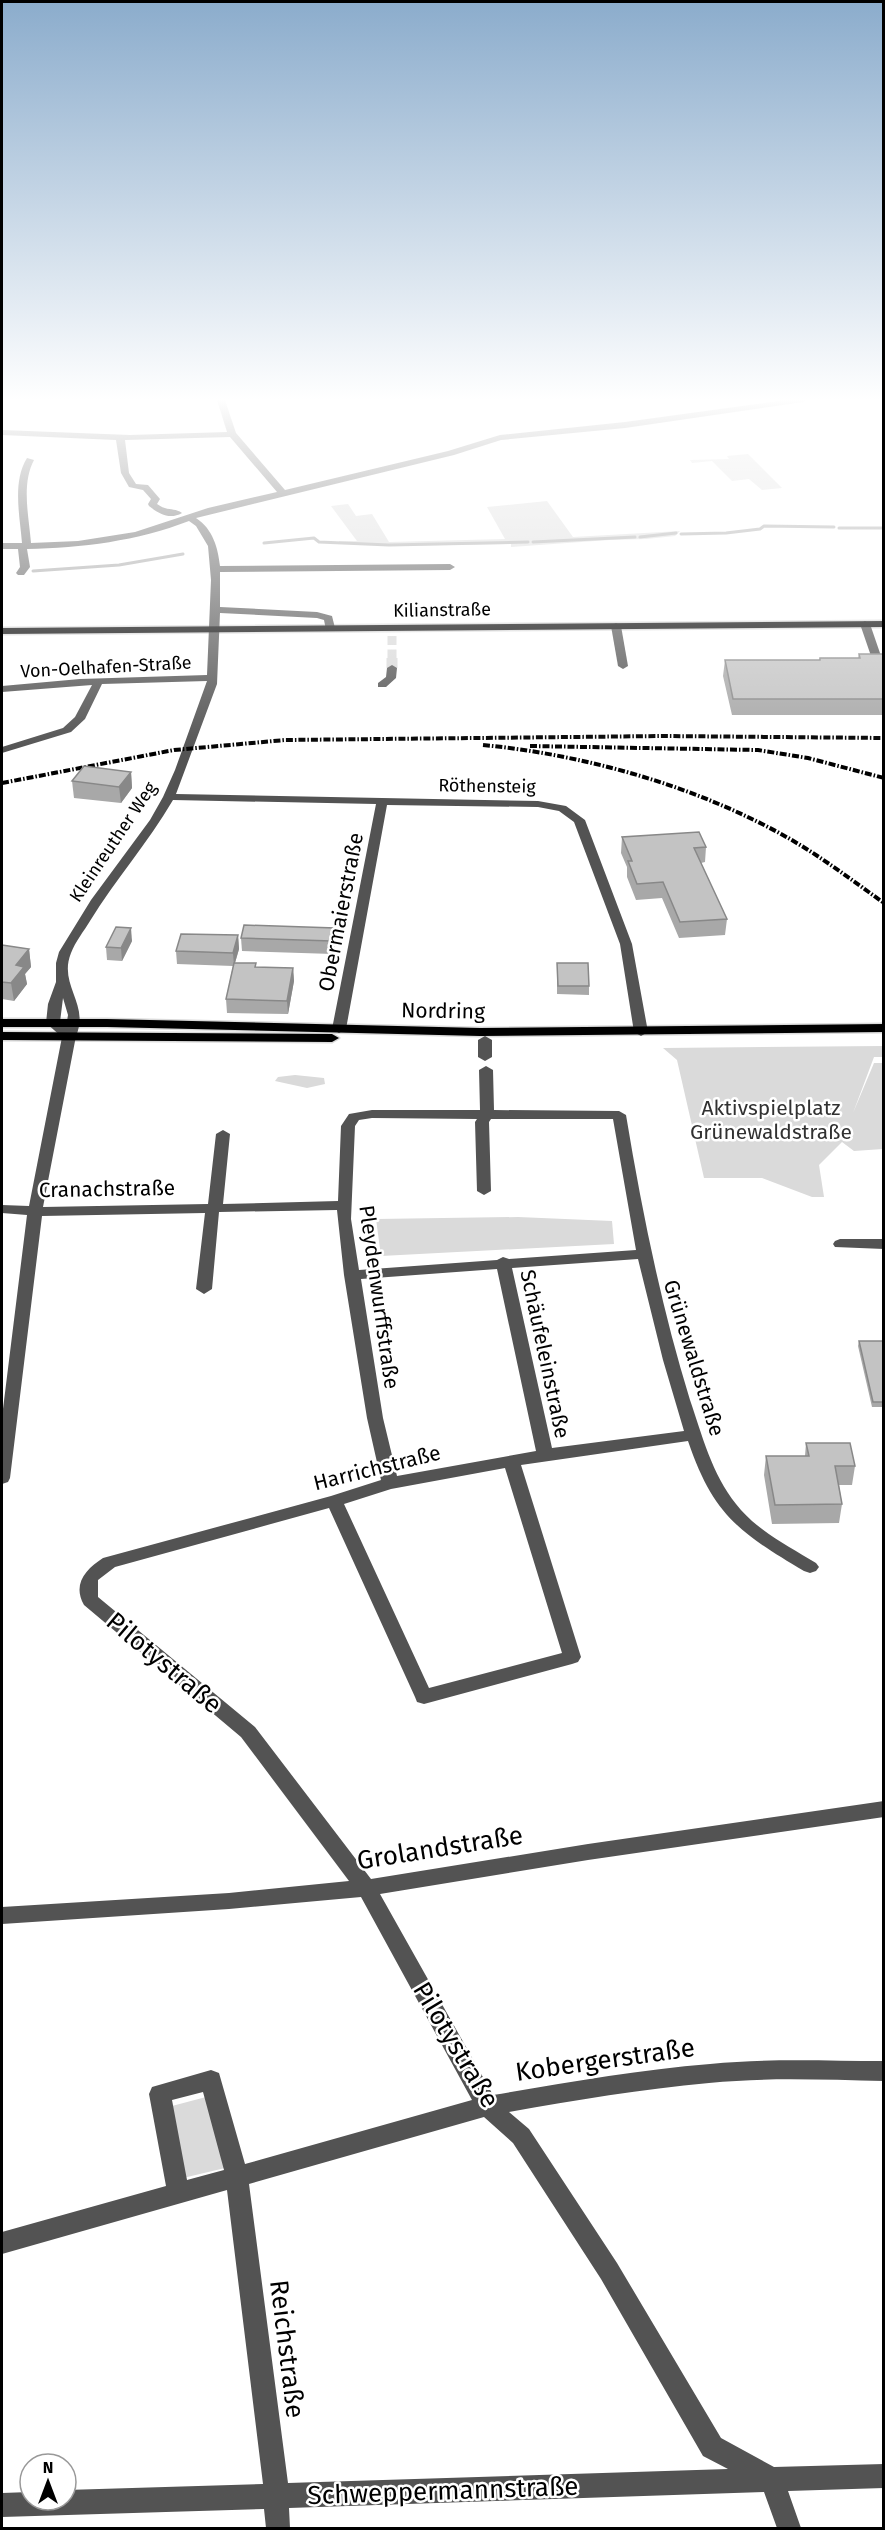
<svg xmlns="http://www.w3.org/2000/svg" width="885" height="2530" viewBox="0 0 885 2530" font-family="'Fira Sans',sans-serif">
  <style>
    .green { fill: #dadada }
    .lines { fill: none; stroke-linecap: round; stroke-linejoin: round }
    .stream { stroke: #a1a1a1; stroke-width: 3 }
    .minor-tunnel-far1 { stroke: #d9d9d9; stroke-width: 9; stroke-dasharray: 9 4.5; stroke-linecap: butt }
    .minor-tunnel { stroke: #d9d9d9; stroke-width: 11; stroke-dasharray: 11 6; stroke-linecap: butt }
    .major-casing { stroke: #dbdbdb; stroke-width: 3 }
    .minor { fill: #535353; fill-rule: evenodd }
    .major { fill: #000; fill-rule: evenodd }
    .rail { stroke: #000; stroke-width: 4; stroke-dasharray: 7 2 1.5 2; stroke-linecap: butt }
    .wall { fill: #a8a8a8 }
    .shaded-wall { fill: #888 }
    .building { fill: #c3c3c3; stroke: #888; stroke-width: 1.5 }
    .labels { text-anchor: middle; dominant-baseline: central; stroke-width: 5; stroke-linejoin: round; paint-order: stroke }
    .far-street-label { font-size: 18px; fill: #000; stroke: #fff }
    .street-label { font-size: 21px; fill: #000; stroke: #fff }
    .park-label { font-size: 21px; fill: #313131; stroke: #fff }
    .near-street-label { font-size: 26px; fill: #000; stroke: #fff }
  </style>
  <rect width="100%" height="100%" fill="#fff"/>
  <g class="green">
    <polygon points="748,454 782,488 762,490 749,479 732,481 712,461 692,463 690,460 729,459 727,456"/>
    <polygon points="547,501 573,537 680,531 675,536 646,539 609,540 511,547 511,544 389,546 339,543 339,541 357,541 331,506 348,504 356,516 372,514 389,542 505,539 487,507"/>
    <polygon points="883,1046 883,1057 874,1057 853,1113 874,1063 883,1063 883,1149 854,1151 842,1142 819,1165 824,1197 812,1197 762,1178 704,1178 677,1060 663,1048"/>
    <polygon points="295,1075 324,1078 325,1084 307,1088 275,1081 278,1077"/>
    <polygon points="518,1217 612,1221 614,1244 381,1256 376,1219"/>
    <polygon points="206,2097 225,2168 183,2178 172,2106"/>
  </g>
  <g class="lines">
    <g class="stream">
      <polyline points="839,528 884,528"/>
      <polyline points="681,534 726,533 760,529 764,526 834,527"/>
      <polyline points="640,537 676,533"/>
      <polyline points="533,542 635,537"/>
      <polyline points="264,543 314,538 319,542 389,545 528,542"/>
      <polyline points="33,571 119,565 183,554"/>
    </g>
    <polyline class="minor-tunnel-far1" points="392,636 392,659"/>
    <polyline class="minor-tunnel" points="392,658 392,668"/>
    <defs>
      <g id="major">
        <polygon points="884,621 884,627 2,634 2,628"/>
        <polygon points="2,1019 107,1019 480,1028 884,1024 884,1032 480,1036 107,1027 2,1027"/>
        <polygon points="2,1032 332,1034 339,1038 332,1042 2,1040"/>
      </g>
    </defs>
    <use href="#major" class="major-casing"/>
    <g class="minor">
      <path d="M217 400H225L236 433 285 490 448 451 500 435 625 422 786 400H807L803 402 625 428 501 440 454 455 196 518C213 529 218 548 220 566L450 564 455 567 450 570 220 572V607L317 612 332 616 335 628 326 630 324 620 317 618 220 613 217 684 176 794 538 801 566 806 585 820 632 944 648 1032 641 1036 634 1032 620 944 574 822 559 811 538 807 387 805 346 1029 339 1033 332 1029 376 804 173 800C148 843 115 880 90 921 84 931 75 942 71 953 58 985 90 1004 76 1036L43 1207 208 1204 216 1134 223 1130 230 1134 223 1204 338 1201 341 1126 349 1114 372 1110H480L479 1070 486 1066 493 1070 494 1110 619 1111 626 1115C642 1211 661 1306 690 1400 702 1435 712 1474 736 1504 756 1530 788 1546 816 1563L819 1567 816 1571 810 1573 804 1571C740 1533 713 1515 688 1441L521 1465 581 1657 578 1662 572 1664 424 1704 417 1702 415 1697 329 1508 115 1567 98 1580V1597L255 1727 371 1879 588 1844 884 1801V1817L588 1860 380 1894 493 2095C565 2083 637 2070 710 2064 767 2058 826 2061 884 2061V2081C826 2080 767 2077 709 2083 642 2089 576 2100 509 2112L529 2129 617 2263 721 2438 774 2467 884 2464V2488L788 2491 801 2528H777L764 2492 289 2508 290 2528H266L264 2509 2 2517V2493L30 2492V2500H66V2490L263 2484 227 2190 2 2254V2232L166 2186 149 2094 152 2087 211 2070 219 2073 245 2164 472 2100 361 1897 229 1909 2 1924V1907L229 1893 349 1881 241 1737 84 1605C72 1584 86 1569 103 1558L331 1496 381 1480 367 1418 344 1275 337 1210 219 1212 212 1289 204 1294 196 1289 205 1213 42 1216 10 1478 8 1482 2 1484V1417L27 1215 2 1213V1205L29 1206 62 1037 46 1023 48 1004 56 982V963L59 952 91 900 150 820 163 797 175 770 207 681 102 684 85 719 71 732 2 753V747L63 728 75 717 92 685 2 692V686L80 679 207 675 211 580 208 546 196 526 189 521C137 541 82 548 27 549L30 567 24 575H18L16 573 20 567 18 549H2V543H22C20 517 12 482 27 458L34 460C21 484 29 517 31 543L78 541 135 532 208 508 277 492 230 437 125 440 129 473 136 484 148 485 160 499 157 504C168 512 174 507 182 513 170 520 159 514 149 506L148 504 151 499 143 490 129 487 121 473 116 440 2 435V430L130 435 227 432ZM63 998 68 1015 66 1027 60 1022ZM372 1118 477 1119 475 1122 477 1191 484 1195 491 1191 489 1122 491 1119H613L636 1250 509 1259 503 1257 497 1260 359 1270 351 1219 355 1126 359 1120ZM638 1259 663 1360 684 1431 552 1448 512 1268ZM497 1269 536 1451 397 1476 383 1418 361 1279ZM505 1468 562 1653 429 1688 344 1504 391 1489ZM203 2092 224 2170 187 2180 172 2100ZM484 2117 513 2143 601 2279 703 2456 728 2469 288 2483 249 2184Z"/>
      <polygon points="865,621 870,624 881,656 878,664 874,665 869,662 871,656 860,624"/>
      <polygon points="616,623 621,626 628,666 623,669 618,666 611,626"/>
      <polygon points="392,665 397,668 396,678 386,687 378,687 378,683 386,677 387,668"/>
      <polygon points="485,1036 492,1040 492,1057 485,1061 478,1057 478,1040"/>
      <polygon points="840,1239 884,1239 884,1249 835,1247 833,1244 835,1241"/>
    </g>
    <use href="#major" class="major"/>
    <g class="rail">
      <path d="M483 745C587 755 699 787 790 839 823 858 853 881 884 903"/>
      <polyline points="530,746 758,750 808,758 884,778"/>
      <polyline points="2,783 174,750 285,740 666,736 884,738"/>
    </g>
  </g>
  <g class="wall">
    <polygon points="859,654 884,654 884,715 732,715 723,676 725,660 819,660 820,658 858,658"/>
    <polygon points="131,772 132,788 121,803 74,798 72,781"/>
    <polygon points="622,837 706,847 705,862 701,863 727,919 725,935 679,938 662,898 636,900 627,877 627,867 621,853"/>
    <polygon points="238,935 239,949 235,963 256,967 293,968 294,981 288,1014 227,1013 226,999 233,966 177,964 176,951"/>
    <polygon points="241,938 335,941 333,954 242,951"/>
    <polygon points="132,941 122,961 107,960 106,947"/>
    <polygon points="2,945 29,949 31,967 25,974 27,984 14,1001 2,999"/>
    <polygon points="557,963 589,986 589,995 557,994"/>
    <polygon points="859,1341 884,1341 884,1407 872,1407 858,1346"/>
    <polygon points="806,1443 855,1466 852,1485 839,1485 842,1504 839,1523 772,1524 764,1475 766,1456 805,1456"/>
  </g>
  <g class="shaded-wall">
    <polygon points="131,772 132,788 121,803 119,787"/>
    <polygon points="131,928 132,941 122,961 121,948"/>
    <polygon points="335,928 335,941 333,954 332,941"/>
    <polygon points="238,935 239,949 234,966 233,953"/>
    <polygon points="29,949 31,967 25,974 27,984 14,1001 11,983 16,965"/>
    <polygon points="293,968 294,981 288,1014 287,1001"/>
  </g>
  <g class="building">
    <polygon points="859,654 884,654 884,699 733,699 725,660 820,660 820,658 860,658"/>
    <polygon points="84,766 131,772 119,787 72,781"/>
    <polygon points="699,832 706,847 694,848 727,919 680,922 663,882 637,884 628,861 632,861 622,837"/>
    <polygon points="244,925 335,928 332,941 241,938"/>
    <polygon points="116,927 131,928 121,948 106,947"/>
    <polygon points="181,934 238,935 233,953 176,951"/>
    <polygon points="2,945 29,949 16,965 24,967 11,983 2,982"/>
    <polygon points="234,963 256,963 255,967 293,968 287,1001 226,999"/>
    <polygon points="557,963 588,963 589,986 558,986"/>
    <polygon points="859,1341 884,1341 884,1402 873,1402"/>
    <polygon points="806,1443 850,1443 855,1466 835,1466 842,1504 775,1505 766,1456 809,1456"/>
  </g>
  <linearGradient id="sky" x2="0" y2="1"><stop stop-color="#8baccc"/><stop offset="0.53" stop-color="#fff"/><stop offset="1" stop-color="#fff" stop-opacity="0"/></linearGradient>
  <rect width="885" height="754" fill="url(#sky)"/>
  <g class="labels">
    <g class="far-street-label">
      <text transform="translate(442 610) rotate(-1)">Kilianstraße</text>
      <text transform="translate(106 667) rotate(-3)">Von-Oelhafen-Straße</text>
      <text transform="translate(487 786) rotate(1)">Röthensteig</text>
      <text transform="translate(113 842) rotate(-56)">Kleinreuther Weg</text>
    </g>
    <g class="street-label">
      <text transform="translate(341 912) rotate(-79)">Obermaierstraße</text>
      <text transform="translate(443 1011) rotate(1)">Nordring</text>
      <text transform="translate(107 1189) rotate(-1)">Cranachstraße</text>
      <text transform="translate(379 1297) rotate(82)">Pleydenwurffstraße</text>
      <text transform="translate(545 1354) rotate(78)">Schäufeleinstraße</text>
      <text transform="translate(694 1358) rotate(73)">Grünewaldstraße</text>
      <text transform="translate(377 1468) rotate(-14)">Harrichstraße</text>
    </g>
    <g class="park-label">
      <text x="771" y="1108">Aktivspielplatz<tspan x="771" dy="24">Grünewaldstraße</tspan></text>
    </g>
    <g class="near-street-label">
      <text transform="translate(164 1663) rotate(40)">Pilotystraße</text>
      <text transform="translate(440 1848) rotate(-9)">Grolandstraße</text>
      <text transform="translate(456 2045) rotate(59)">Pilotystraße</text>
      <text transform="translate(605 2060) rotate(-8)">Kobergerstraße</text>
      <text transform="translate(287 2349) rotate(83)">Reichstraße</text>
      <text transform="translate(443 2491) rotate(-2)">Schweppermannstraße</text>
    </g>
  </g>
  <rect width="885" height="2530" fill="none" stroke="#000000" stroke-width="6"/>
  <g transform="translate(48 2482)"><circle r="28" fill="#ffffff" stroke="#999999" stroke-width="1.5"/>
  <path d="M0-4.5L10 22L0 15L-10 22Z" fill="#000000"/>
  <text y="-9" font-size="16" font-weight="bold" text-anchor="middle" fill="#000000">N</text>
  </g>
</svg>
